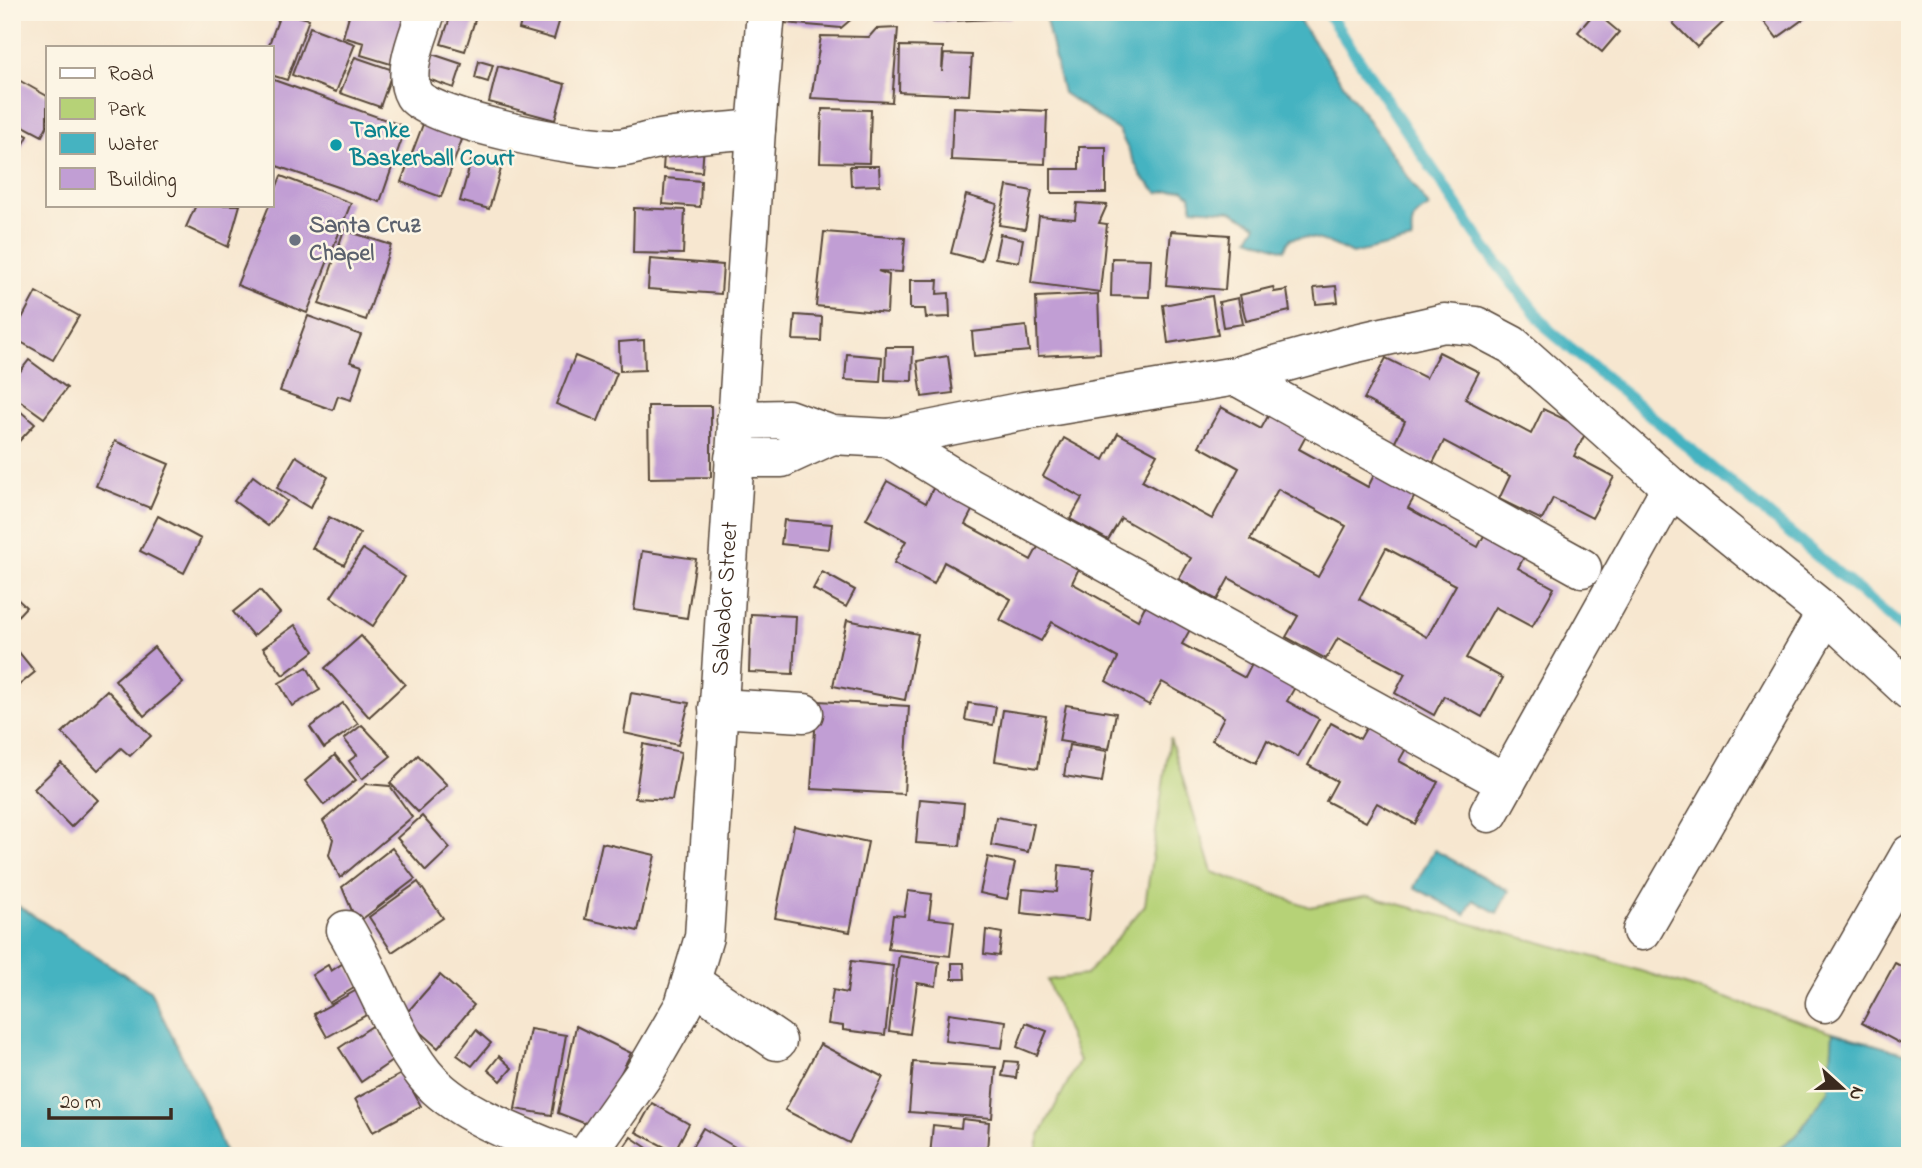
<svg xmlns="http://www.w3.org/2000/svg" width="1922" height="1168" viewBox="0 0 1922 1168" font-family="'Indie Flower',sans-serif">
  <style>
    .green { fill: #b6d277; stroke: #787e4a; stroke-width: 2 }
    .water { fill: #45b3c1; stroke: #406e70; stroke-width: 2 }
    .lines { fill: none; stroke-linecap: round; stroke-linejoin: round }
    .stream { stroke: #45b3c1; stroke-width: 12 }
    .building { fill: #c19ed4; fill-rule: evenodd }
    .minor-casing { stroke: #574639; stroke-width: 41 }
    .minor { stroke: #fff; stroke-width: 38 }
    .culture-dot { fill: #0f9aa8; stroke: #fcf5e5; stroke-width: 2.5 }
    .worship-dot { fill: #6b7280; stroke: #fcf5e5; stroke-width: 2.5 }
    .labels { text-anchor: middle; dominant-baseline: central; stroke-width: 5; stroke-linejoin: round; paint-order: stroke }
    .culture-label { font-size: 24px; font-weight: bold; fill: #0d838f; stroke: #fcf5e5; text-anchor: start }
    .worship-label { font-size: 24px; font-weight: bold; fill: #5b616d; stroke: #fcf5e5; text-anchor: start }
    .street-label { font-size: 24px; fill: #3b2a1e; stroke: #fcf5e5 }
  </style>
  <rect width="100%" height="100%" fill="#fcf5e5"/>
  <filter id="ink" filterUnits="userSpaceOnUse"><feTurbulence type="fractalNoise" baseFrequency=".0143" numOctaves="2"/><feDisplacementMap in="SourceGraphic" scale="14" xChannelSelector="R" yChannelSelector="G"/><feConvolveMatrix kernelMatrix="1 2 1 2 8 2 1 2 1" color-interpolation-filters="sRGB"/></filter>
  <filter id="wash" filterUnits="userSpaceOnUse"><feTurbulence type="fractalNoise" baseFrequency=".00686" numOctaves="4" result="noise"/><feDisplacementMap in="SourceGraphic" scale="28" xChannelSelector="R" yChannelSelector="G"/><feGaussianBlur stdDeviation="1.57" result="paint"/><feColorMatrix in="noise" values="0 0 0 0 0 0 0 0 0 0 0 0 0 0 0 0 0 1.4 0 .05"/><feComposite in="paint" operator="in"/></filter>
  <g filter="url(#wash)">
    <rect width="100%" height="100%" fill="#f7e7d0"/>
    <polygon class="green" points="1170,738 1212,872 1310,907 1369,896 1609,961 1833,1032 1829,1090 1796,1136 1768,1156 1035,1156 1040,1135 1079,1061 1047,980 1086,975 1145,905"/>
    <g class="water">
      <path d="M1044 12H1293L1429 207C1413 216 1410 221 1412 240L1352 254C1333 244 1311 233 1290 239L1284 250 1249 238 1257 225 1231 211 1192 208 1190 195 1183 189 1158 193 1141 176 1119 131 1063 93Z"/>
      <polygon points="1434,850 1509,891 1497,913 1473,900 1465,915 1414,887"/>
      <polygon points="12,902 150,991 208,1109 226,1156 12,1156"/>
      <polygon points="1833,1032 1910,1055 1910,1156 1768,1156 1796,1136 1829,1090"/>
    </g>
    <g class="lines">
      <polyline class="stream" points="1327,12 1486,249 1549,330 1910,634"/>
    </g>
    <g id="blocks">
      <g class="building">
        <polygon points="281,12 309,19 287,80 271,75 271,47 268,47"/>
        <polygon points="350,12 409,12 394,65 361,55 364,43 343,37"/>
        <polygon points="452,12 475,20 465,51 441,44"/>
        <polygon points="524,12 560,19 554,39 519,29"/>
        <polygon points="785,12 855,12 855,16 841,28 785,23"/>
        <polygon points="933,12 1010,12 1011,18 933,22"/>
        <polygon points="1595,12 1619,32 1602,52 1578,32"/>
        <polygon points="1686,12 1726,12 1730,16 1697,47 1673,23"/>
        <polygon points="1757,12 1808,12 1809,15 1777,38"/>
        <polygon points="310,27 355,44 336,92 292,75"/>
        <polygon points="898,28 892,102 811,98 821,36 869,37 876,29"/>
        <polygon points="900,46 943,47 942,72 944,54 972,55 969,95 899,92"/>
        <polygon points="432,54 462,64 454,88 425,78"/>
        <polygon points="355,57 393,70 380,107 340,93"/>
        <polygon points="479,61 493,65 488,82 475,78"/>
        <polygon points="498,66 565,84 555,120 489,102"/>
        <polygon points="15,78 47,96 47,126 42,136 12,120 12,84"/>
        <polygon points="271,79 406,127 380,202 271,164"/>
        <polygon points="953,107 1047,111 1045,164 951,160"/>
        <polygon points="822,109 871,110 869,163 820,162"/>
        <polygon points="425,119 464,134 441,197 401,182"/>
        <polygon points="12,127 28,136 17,157 12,154"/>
        <polygon points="665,141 704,144 702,172 663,169"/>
        <polygon points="1079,147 1106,147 1106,193 1051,193 1051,169 1079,169"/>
        <polygon points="471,161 501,169 489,209 460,201"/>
        <polygon points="850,166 879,166 880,185 851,186"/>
        <polygon points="281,176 351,203 307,313 237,285"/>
        <polygon points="665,178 701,181 700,207 663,204"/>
        <polygon points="1007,186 1032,191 1025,229 999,225"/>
        <polygon points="966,195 997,204 981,261 951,253"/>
        <polygon points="1077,203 1107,205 1099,223 1107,224 1100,292 1031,283 1039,216 1075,219"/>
        <polygon points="196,205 240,205 228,247 186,227"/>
        <polygon points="634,208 685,210 683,254 633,253"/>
        <polygon points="344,230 391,245 366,320 319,304"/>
        <polygon points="1171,231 1229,235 1225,290 1166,285"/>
        <polygon points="824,232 905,238 902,272 878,271 889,275 887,313 816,306"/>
        <polygon points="1000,234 1023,239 1019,262 995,258"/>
        <polygon points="1112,258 1151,259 1149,297 1111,296"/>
        <polygon points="650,259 723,265 721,294 648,289"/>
        <polygon points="910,280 938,280 937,294 949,293 950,317 926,318 925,309 910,309"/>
        <polygon points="1336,286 1338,302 1316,304 1314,288"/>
        <polygon points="1273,287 1274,292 1287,290 1290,311 1246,321 1240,295"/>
        <polygon points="36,292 79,316 53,360 12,337"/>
        <polygon points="1098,294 1100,353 1038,356 1036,297"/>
        <polygon points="1212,296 1218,335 1168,343 1163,305"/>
        <polygon points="1238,298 1243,324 1223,327 1219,302"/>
        <polygon points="795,315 822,317 821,341 793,340"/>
        <polygon points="308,316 361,335 350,362 362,366 351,400 338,396 333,410 280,391"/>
        <polygon points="1026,326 1029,351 974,356 972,332"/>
        <polygon points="644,340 645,370 620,371 619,342"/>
        <polygon points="886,347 913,347 912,381 885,380"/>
        <polygon points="1439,352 1479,372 1465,399 1531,434 1543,409 1587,430 1574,456 1614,477 1592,518 1553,498 1542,520 1499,499 1510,476 1444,441 1433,463 1394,444 1405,421 1364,399 1386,358 1426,378"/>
        <polygon points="847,354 882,357 880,382 845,380"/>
        <polygon points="575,356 617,373 598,421 556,404"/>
        <polygon points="948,356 953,393 922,397 917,361"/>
        <polygon points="29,360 67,388 44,418 12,395 12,382"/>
        <polygon points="12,404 35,424 12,449"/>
        <polygon points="648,406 711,406 711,477 649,478"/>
        <path d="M1221 407 1261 429 1273 407 1311 427 1299 449 1368 487 1378 467 1419 489 1408 508 1478 547 1489 526 1529 548 1518 568 1554 588 1532 627 1495 607 1466 658 1503 678 1482 717 1444 696 1434 715 1395 693 1405 674 1338 638 1326 659 1286 637 1298 616 1229 578 1217 600 1179 579 1191 558 1121 518 1108 540 1070 519 1082 498 1043 476 1064 438 1104 460 1118 433 1157 454 1142 481 1212 519 1239 468 1199 446ZM1278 489 1346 526 1318 577 1250 540ZM1386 548 1456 585 1427 637 1359 599Z"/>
        <polygon points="115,441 169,464 150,508 96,486"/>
        <polygon points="296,456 328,477 310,508 277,488"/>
        <polygon points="253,476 287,501 268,526 234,501"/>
        <polygon points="887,481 926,503 936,482 976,503 965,524 1031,560 1040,543 1081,564 1072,583 1138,620 1147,602 1192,626 1182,644 1245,678 1254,660 1298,682 1287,701 1319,719 1298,757 1267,740 1256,763 1212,740 1224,717 1162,682 1149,705 1106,681 1118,658 1052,622 1041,641 1000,620 1011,599 944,562 934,584 894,563 906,541 866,519"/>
        <polygon points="158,516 201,539 184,573 140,551"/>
        <polygon points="329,517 360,534 344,565 312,548"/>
        <polygon points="784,520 832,524 829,549 781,544"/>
        <polygon points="363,549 405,577 373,626 331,597"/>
        <polygon points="642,551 696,559 687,618 634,610"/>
        <polygon points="822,572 855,590 846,607 813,589"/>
        <polygon points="260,590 280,613 253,636 233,612"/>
        <polygon points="12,594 26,607 12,622"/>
        <polygon points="751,614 796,616 793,674 749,672"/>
        <polygon points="847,620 918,634 905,700 833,686"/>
        <polygon points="295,625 314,651 283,675 263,648"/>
        <polygon points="361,636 405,684 369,717 325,668"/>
        <polygon points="14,646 35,672 12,691 12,647"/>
        <polygon points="154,647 183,683 144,716 115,680"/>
        <polygon points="307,667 320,690 292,706 279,683"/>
        <polygon points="107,690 151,736 130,756 121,748 98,770 62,733"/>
        <polygon points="631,693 689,703 678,745 624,733"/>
        <polygon points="817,701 909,706 904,794 811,789"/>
        <polygon points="343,703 358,724 324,748 310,727"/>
        <polygon points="968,703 996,707 993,725 965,720"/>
        <polygon points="1066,705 1116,713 1109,749 1059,741"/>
        <polygon points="1003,710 1046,716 1038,768 995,761"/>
        <polygon points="1331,723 1360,739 1369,723 1408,745 1399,761 1438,782 1415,824 1377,803 1366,822 1326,801 1337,781 1308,765"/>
        <polygon points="362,725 391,756 362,779 349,761 357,755 344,739"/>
        <polygon points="643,744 681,752 672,800 635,798"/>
        <polygon points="1069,745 1107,751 1102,782 1064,776"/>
        <polygon points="335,755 356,780 324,805 305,781"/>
        <polygon points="418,755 447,785 418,812 390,783"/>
        <polygon points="61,763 98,800 71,827 34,789"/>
        <polygon points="366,784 390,786 412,817 340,878 329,855 333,839 323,821"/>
        <polygon points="920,799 964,803 960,846 916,843"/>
        <polygon points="422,816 450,848 426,871 397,838"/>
        <polygon points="996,817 1034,824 1028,852 991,845"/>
        <polygon points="794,826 868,842 850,932 775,918"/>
        <polygon points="602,843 655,855 638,931 585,919"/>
        <polygon points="392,848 415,879 357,923 342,887"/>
        <polygon points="988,857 1015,863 1007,899 980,893"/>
        <polygon points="1059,865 1094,869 1089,920 1021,913 1023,889 1057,892"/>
        <polygon points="418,882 443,918 392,952 369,917"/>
        <polygon points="908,891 932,894 929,918 954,921 950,956 888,949 893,915 904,916"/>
        <polygon points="986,930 1002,933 999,956 984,954"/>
        <polygon points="899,956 939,962 936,986 917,983 910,1034 889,1031"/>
        <polygon points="851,961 893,966 885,1035 843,1030 843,1026 828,1024 833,990 847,993"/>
        <polygon points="345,962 359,985 329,1003 312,975 328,965 331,971"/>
        <polygon points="952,963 964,963 965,979 952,979"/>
        <polygon points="1895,963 1910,971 1910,1032 1903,1045 1862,1023"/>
        <polygon points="440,975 474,1005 438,1048 403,1017"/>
        <polygon points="364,986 377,1009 327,1037 314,1014"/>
        <polygon points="949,1013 1006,1021 1002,1048 945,1041"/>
        <polygon points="1026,1023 1047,1031 1037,1055 1017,1047"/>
        <polygon points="374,1025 395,1059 361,1082 339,1048"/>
        <polygon points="576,1026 631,1053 594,1127 558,1113"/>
        <polygon points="530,1029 566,1035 552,1115 515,1109"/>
        <polygon points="476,1030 491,1043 472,1066 457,1055"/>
        <polygon points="820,1044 883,1077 849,1143 785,1110"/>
        <polygon points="499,1056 512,1068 501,1081 488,1070"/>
        <polygon points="1005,1061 1018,1062 1016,1078 1002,1076"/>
        <polygon points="913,1062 996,1067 992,1118 909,1112"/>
        <polygon points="403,1073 421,1106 373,1132 355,1099"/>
        <polygon points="652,1103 689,1124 674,1152 636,1132"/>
        <polygon points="962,1119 989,1122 987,1152 980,1151 979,1156 930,1156 933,1125 961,1128"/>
        <polygon points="703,1128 750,1156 687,1156"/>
        <polygon points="631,1137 659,1156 618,1156"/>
      </g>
    </g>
  </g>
  <g filter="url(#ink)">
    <use href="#blocks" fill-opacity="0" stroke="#574639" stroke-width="2"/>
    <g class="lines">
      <defs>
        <g id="minor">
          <path d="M426 12C419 35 401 72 414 95 429 120 586 150 618 148 632 147 646 141 660 139 691 134 724 132 756 129"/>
          <polyline points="1236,376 1582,568"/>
          <polyline points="736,420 788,419 832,435 889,438 962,483 1506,783"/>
          <polyline points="889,438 1024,411 1236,376 1352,344 1444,323 1476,326 1512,345 1671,487 1826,613 1910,691"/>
          <polyline points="734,458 782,458 832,435"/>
          <polyline points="718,708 804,713"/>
          <polyline points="1489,813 1671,487"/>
          <path d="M346 930C373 975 398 1048 432 1083 465 1117 526 1138 569 1156"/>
          <polyline points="1642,931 1826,613"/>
          <polyline points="691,982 777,1041"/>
          <polyline points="1825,1003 1910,854"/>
          <path id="s1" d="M586 1156 644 1074 684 1005 704 937 756 129 766 12"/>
        </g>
      </defs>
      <use href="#minor" class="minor-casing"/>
      <use href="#minor" class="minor"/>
    </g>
  </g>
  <circle class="culture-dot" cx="336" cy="145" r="7"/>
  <circle class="worship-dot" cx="295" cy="240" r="7"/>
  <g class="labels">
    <g class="culture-label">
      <text x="350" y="131">Tanke<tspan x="350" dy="28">Baskerball Court</tspan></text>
    </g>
    <g class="worship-label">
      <text x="309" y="226">Santa Cruz<tspan x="309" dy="28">Chapel</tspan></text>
    </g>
    <g class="street-label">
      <text stroke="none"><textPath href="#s1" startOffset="590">Salvador Street</textPath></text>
    </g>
  </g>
  <rect width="1922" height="1168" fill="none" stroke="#fcf5e5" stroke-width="42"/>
  <rect x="46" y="46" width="228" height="161" fill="#fcf5e5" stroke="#afa495" stroke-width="2"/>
  <rect x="60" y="68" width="35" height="10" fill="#ffffff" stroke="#afa495" stroke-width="2"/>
  <text x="108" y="80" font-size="21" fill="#3b2a1e">Road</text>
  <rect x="60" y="98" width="35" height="21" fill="#b6d277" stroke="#afa495" stroke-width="2"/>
  <text x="108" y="116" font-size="21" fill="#3b2a1e">Park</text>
  <rect x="60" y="133" width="35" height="21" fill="#45b3c1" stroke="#afa495" stroke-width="2"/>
  <text x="108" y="150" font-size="21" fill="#3b2a1e">Water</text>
  <rect x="60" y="168" width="35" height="21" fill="#c19ed4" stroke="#afa495" stroke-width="2"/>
  <text x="108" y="186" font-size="21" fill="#3b2a1e">Building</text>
  <g transform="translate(1842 1088) rotate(111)" stroke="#fcf5e5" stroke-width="5" paint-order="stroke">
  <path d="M0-5L12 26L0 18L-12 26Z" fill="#3b2a1e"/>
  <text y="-10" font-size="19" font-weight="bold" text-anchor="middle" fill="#3b2a1e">N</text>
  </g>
  <path d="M49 1108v10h122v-10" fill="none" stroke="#3b2a1e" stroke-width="3.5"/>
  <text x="60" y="1108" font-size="21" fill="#3b2a1e" stroke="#fcf5e5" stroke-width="5" paint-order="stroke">20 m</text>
</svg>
